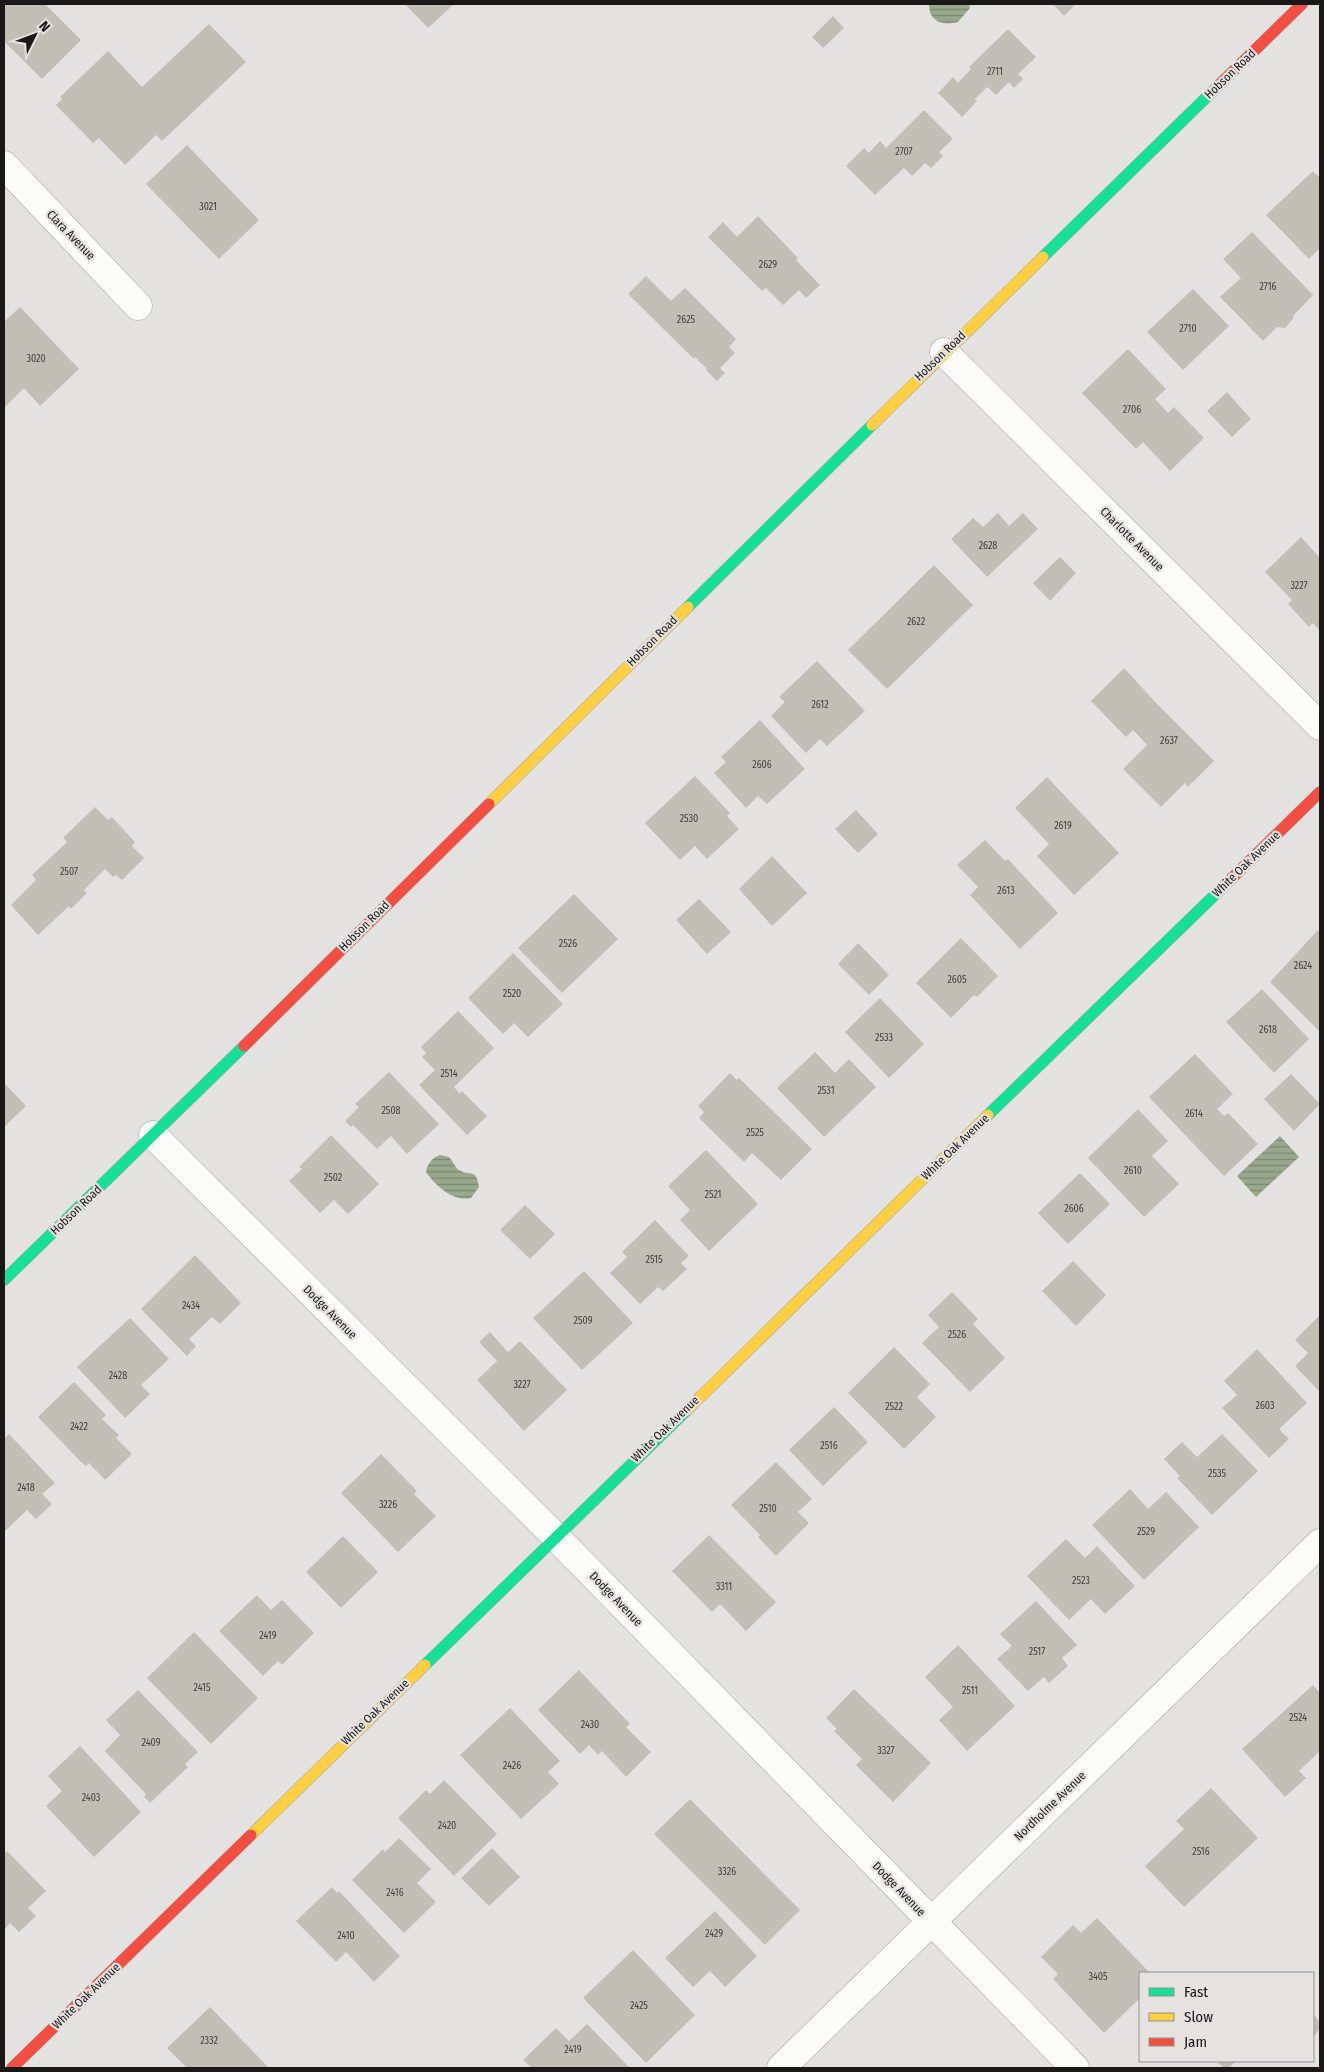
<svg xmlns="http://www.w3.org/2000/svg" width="1324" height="2072" viewBox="0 0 1324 2072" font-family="'Fira Sans Condensed',sans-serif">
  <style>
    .water { fill: url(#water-rules) }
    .building { fill: #c1bfb5 }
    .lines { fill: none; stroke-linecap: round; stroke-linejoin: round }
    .street-casing { stroke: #a1a09f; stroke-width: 29 }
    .fast-casing { stroke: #a1a09f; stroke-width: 12 }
    .slow-casing { stroke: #a1a09f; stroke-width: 12 }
    .jam-casing { stroke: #a1a09f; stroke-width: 12 }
    .street { stroke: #fbfbfa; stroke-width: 28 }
    .fast { stroke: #16e098; stroke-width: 11 }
    .slow { stroke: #ffcf43; stroke-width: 11 }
    .jam { stroke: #f24e42; stroke-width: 11 }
    .labels { text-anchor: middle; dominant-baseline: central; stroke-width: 4.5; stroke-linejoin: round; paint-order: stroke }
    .number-label { font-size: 10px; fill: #43423e }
    .street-label { font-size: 12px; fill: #191817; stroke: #e5e2df }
  </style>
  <defs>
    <pattern id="water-rules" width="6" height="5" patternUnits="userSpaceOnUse" patternTransform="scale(1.25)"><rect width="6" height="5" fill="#97a88b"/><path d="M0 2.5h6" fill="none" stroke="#7a8871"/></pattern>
  </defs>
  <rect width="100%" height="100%" fill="#e4e2e0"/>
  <g class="water">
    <path d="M929 4H969L970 8 958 22C943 26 929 22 929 4Z"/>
    <polygon points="1280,1136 1299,1157 1256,1197 1237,1176"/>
    <path d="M440 1155 449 1157C453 1161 455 1168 459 1170 470 1177 476 1167 479 1187L471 1198C453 1202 436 1186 426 1172 427 1164 432 1158 440 1155Z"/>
  </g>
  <g class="building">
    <polygon points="4,4 45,4 81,40 42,79 4,41"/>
    <polygon points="405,4 454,4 428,28"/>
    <polygon points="1053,4 1076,4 1064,16"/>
    <polygon points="833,16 844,28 823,48 812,37"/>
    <polygon points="209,24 246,62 162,141 156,135 125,165 99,138 93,143 56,105 62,99 60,97 108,51 142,87"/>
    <polygon points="1008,29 1036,57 1018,74 1023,79 1014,88 1009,82 996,95 987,87 975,99 977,101 962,117 938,93 953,77 958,83 971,69 969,67"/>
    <polygon points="924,110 953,139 939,152 943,156 931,168 925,163 912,176 904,168 875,195 846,166 864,148 869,153 880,141 886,148"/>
    <polygon points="187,145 259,220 219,259 146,184"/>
    <polygon points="1313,171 1320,178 1320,248 1309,259 1266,215"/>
    <polygon points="758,216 798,258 796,260 820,285 806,298 799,290 783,305 766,288 762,291 708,237 723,222 737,237"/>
    <polygon points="1252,232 1313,295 1294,315 1293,319 1285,328 1277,327 1263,341 1220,297 1241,278 1223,259"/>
    <polygon points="646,276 671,301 685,288 736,339 729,347 735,353 720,368 725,373 717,381 706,370 707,369 695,357 694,359 628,294"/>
    <polygon points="1193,289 1229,326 1183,370 1147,332"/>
    <polygon points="20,307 79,369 40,406 24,388 4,408 4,322"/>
    <polygon points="1128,349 1166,389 1155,399 1168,413 1174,407 1204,438 1170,471 1143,442 1136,449 1082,393"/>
    <polygon points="1227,392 1251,419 1232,437 1207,411"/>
    <polygon points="998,513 1009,526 1023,513 1038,529 987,577 951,539 973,518 983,527"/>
    <polygon points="1301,537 1320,558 1320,631 1313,623 1309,627 1288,604 1292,600 1265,572"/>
    <polygon points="1060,557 1076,573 1050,601 1033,583"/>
    <polygon points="934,565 973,605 887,689 848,650"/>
    <polygon points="817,661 865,711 827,746 820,739 806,753 771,716 785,702 779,697"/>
    <polygon points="1124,668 1158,705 1214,761 1188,787 1185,783 1161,807 1123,769 1147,745 1133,730 1126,737 1091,701"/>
    <polygon points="760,720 805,769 767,804 758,796 746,808 714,773 726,762 721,757"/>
    <polygon points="695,776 730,813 727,816 739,829 707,859 695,846 680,860 645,823"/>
    <polygon points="1047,777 1119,853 1074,895 1037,856 1049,844 1015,808"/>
    <polygon points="95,807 108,820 112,817 135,842 132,846 144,858 122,880 116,875 113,877 105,869 84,890 87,893 71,909 69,906 38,935 11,905 36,880 32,875 67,842 63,838"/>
    <polygon points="856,810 878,834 858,853 835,829"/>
    <polygon points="985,840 1005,861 1008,859 1058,913 1020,949 970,895 978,887 957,865"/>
    <polygon points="772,856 807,893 772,926 739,889"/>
    <polygon points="574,894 618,939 562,993 518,948"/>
    <polygon points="699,899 731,932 707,954 676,920"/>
    <polygon points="1318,930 1320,933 1320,1032 1270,982"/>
    <polygon points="961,938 998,976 977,997 974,995 951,1018 916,983"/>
    <polygon points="858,943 889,975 869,995 838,964"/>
    <polygon points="513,953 563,1004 528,1037 514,1023 503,1034 468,998"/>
    <polygon points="1262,989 1309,1039 1274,1073 1226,1022"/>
    <polygon points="880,998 924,1044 889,1078 845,1032"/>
    <polygon points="458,1011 494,1048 454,1087 460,1094 462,1091 487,1116 467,1135 419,1085 435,1070 422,1057 426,1053 421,1047"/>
    <polygon points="815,1052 835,1073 849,1059 876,1087 824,1137 777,1088"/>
    <polygon points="1195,1054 1233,1094 1217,1109 1224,1116 1228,1113 1258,1144 1224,1176 1149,1097"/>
    <polygon points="389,1072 439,1124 407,1154 391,1136 377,1149 353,1125 351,1127 345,1121 359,1107 355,1104"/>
    <polygon points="730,1073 737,1080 739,1078 812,1149 781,1180 752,1153 744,1162 699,1118 704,1112 698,1106"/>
    <polygon points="1291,1074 1320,1104 1294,1131 1264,1099"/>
    <polygon points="4,1083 26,1106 4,1127"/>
    <polygon points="1138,1109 1168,1141 1152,1156 1179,1184 1144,1217 1088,1158"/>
    <polygon points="331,1135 379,1184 348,1214 334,1200 320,1213 289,1181 302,1169 299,1167"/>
    <polygon points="706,1150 758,1204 709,1251 680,1220 690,1210 668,1186"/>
    <polygon points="1080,1173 1110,1204 1068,1244 1038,1213"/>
    <polygon points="525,1205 555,1234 530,1259 500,1230"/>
    <polygon points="655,1220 689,1256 681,1263 687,1269 663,1291 658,1287 640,1304 610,1273 627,1257 622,1252"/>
    <polygon points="195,1255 241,1303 220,1324 212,1317 189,1339 196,1346 187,1356 141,1309"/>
    <polygon points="1073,1261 1106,1295 1076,1326 1042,1291"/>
    <polygon points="584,1271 633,1323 582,1370 533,1318"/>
    <polygon points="952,1292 978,1319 973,1324 1005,1358 970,1392 922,1343 939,1327 928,1315"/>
    <polygon points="1320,1315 1320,1392 1295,1366 1308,1353 1295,1340"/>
    <polygon points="130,1318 169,1359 141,1385 150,1394 125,1418 77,1367"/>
    <polygon points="490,1332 508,1352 520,1341 567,1390 524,1431 477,1380 497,1361 479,1342"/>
    <polygon points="894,1347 930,1384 917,1397 936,1417 904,1449 848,1393"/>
    <polygon points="1257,1349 1307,1403 1279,1429 1289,1439 1269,1458 1222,1408 1237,1395 1224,1381"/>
    <polygon points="74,1382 106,1415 102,1419 119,1435 116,1438 132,1454 105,1480 89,1463 86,1466 81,1462 38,1417"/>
    <polygon points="834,1407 868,1442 823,1486 789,1450"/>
    <polygon points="9,1434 55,1483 42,1494 52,1504 36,1519 27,1510 4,1532 4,1439"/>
    <polygon points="1222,1434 1258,1471 1212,1515 1177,1478 1180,1476 1164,1459 1182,1442 1197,1457"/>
    <polygon points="381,1454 417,1491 414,1494 436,1516 398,1552 341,1493"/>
    <polygon points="776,1462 812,1499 798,1512 809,1523 776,1556 758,1537 760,1535 731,1505"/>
    <polygon points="1130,1489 1148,1509 1166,1492 1199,1527 1144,1580 1092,1525"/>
    <polygon points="709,1535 776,1602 746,1631 720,1604 712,1612 672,1571"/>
    <polygon points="343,1536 378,1572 341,1608 306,1572"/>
    <polygon points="1066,1539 1085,1558 1097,1546 1135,1586 1105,1614 1091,1599 1069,1620 1027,1576"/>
    <polygon points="257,1595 271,1610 282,1600 314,1633 282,1665 278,1661 263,1676 219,1631"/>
    <polygon points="1036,1601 1077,1645 1062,1658 1068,1666 1049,1683 1044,1677 1028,1691 997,1659 1012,1646 1000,1634"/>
    <polygon points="194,1632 258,1698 211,1744 147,1678"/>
    <polygon points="958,1645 1015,1706 967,1751 939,1720 953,1707 925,1677"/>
    <polygon points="579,1670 630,1724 626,1727 651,1752 626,1777 602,1751 598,1755 589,1745 580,1754 538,1710"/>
    <polygon points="1313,1685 1320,1693 1320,1751 1299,1771 1306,1778 1285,1797 1242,1749"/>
    <polygon points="854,1689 931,1763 893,1802 856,1765 862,1759 834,1731 837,1729 826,1718"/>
    <polygon points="138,1690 198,1752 185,1764 188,1767 150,1803 144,1797 146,1794 105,1751 120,1735 106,1720"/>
    <polygon points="510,1708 560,1761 548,1772 559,1784 521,1819 460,1755"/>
    <polygon points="80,1746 141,1812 94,1857 46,1806 62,1791 48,1776"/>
    <polygon points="444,1780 497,1834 454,1876 398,1818 426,1790 430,1794"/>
    <polygon points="1211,1788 1258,1838 1184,1907 1145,1866 1184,1829 1176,1821"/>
    <polygon points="690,1799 800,1910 765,1945 654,1834"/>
    <polygon points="399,1838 431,1869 417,1883 436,1902 404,1933 352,1880 383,1849 385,1852"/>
    <polygon points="492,1848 520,1877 489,1906 461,1878"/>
    <polygon points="7,1851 46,1891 28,1908 36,1916 19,1932 10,1923 4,1930 4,1854"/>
    <polygon points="332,1887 337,1893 339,1891 400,1956 374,1982 346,1952 336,1962 296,1921"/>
    <polygon points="715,1911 757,1956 725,1987 710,1971 693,1987 665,1958"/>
    <polygon points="1097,1918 1150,1973 1140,1973 1140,1998 1104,2033 1053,1979 1058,1974 1041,1957 1073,1925 1081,1933"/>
    <polygon points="633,1950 695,2015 646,2063 583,1998"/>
    <polygon points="210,2007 269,2068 187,2068 167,2048"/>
    <polygon points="1313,2014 1320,2022 1320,2029 1313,2037"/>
    <polygon points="587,2024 630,2068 532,2068 523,2060 556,2028 569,2041"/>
    <polygon points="1217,2061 1236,2061 1229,2068 1223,2068"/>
  </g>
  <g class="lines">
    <defs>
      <g id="street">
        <polyline points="4,165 138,306"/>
        <polyline points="944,352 1320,726"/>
        <polyline points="153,1135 555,1536 1075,2068"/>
        <polyline points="781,2068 1320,1543"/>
      </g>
      <g id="fast">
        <polyline points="1043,257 1218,86"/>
        <polyline points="688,607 872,425"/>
        <polyline points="988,1115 1225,885"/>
        <polyline points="4,1280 244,1046"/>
        <polyline points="425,1665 687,1410"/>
      </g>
      <g id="slow">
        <polyline points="872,425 1043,257"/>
        <polyline points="489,804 688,607"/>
        <polyline points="687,1410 988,1115"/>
        <polyline points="251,1835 425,1665"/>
      </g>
      <g id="jam">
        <polyline points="1218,86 1302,4"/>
        <polyline points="1225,885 1320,792"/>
        <polyline points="244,1046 489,804"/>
        <polyline points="12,2068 251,1835"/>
      </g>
    </defs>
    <use href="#street" class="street-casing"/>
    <use href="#fast" class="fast-casing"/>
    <use href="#slow" class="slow-casing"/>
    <use href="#jam" class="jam-casing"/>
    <use href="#street" class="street"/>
    <use href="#fast" class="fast"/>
    <use href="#slow" class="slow"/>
    <use href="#jam" class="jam"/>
  </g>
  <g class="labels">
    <g class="number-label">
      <text x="995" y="72">2711</text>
      <text x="904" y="152">2707</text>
      <text x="208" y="207">3021</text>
      <text x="768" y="265">2629</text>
      <text x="1268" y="287">2716</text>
      <text x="686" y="320">2625</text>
      <text x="1188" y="329">2710</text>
      <text x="36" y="359">3020</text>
      <text x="1132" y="410">2706</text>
      <text x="988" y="546">2628</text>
      <text x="1299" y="586">3227</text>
      <text x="916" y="622">2622</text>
      <text x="820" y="705">2612</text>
      <text x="1169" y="741">2637</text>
      <text x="762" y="765">2606</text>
      <text x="689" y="819">2530</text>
      <text x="1063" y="826">2619</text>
      <text x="69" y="872">2507</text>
      <text x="1006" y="891">2613</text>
      <text x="568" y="944">2526</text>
      <text x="1303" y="966">2624</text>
      <text x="957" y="980">2605</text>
      <text x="512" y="994">2520</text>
      <text x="1268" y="1030">2618</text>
      <text x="884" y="1038">2533</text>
      <text x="449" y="1074">2514</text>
      <text x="826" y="1091">2531</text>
      <text x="391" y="1111">2508</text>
      <text x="1194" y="1114">2614</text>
      <text x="755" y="1133">2525</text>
      <text x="1133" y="1171">2610</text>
      <text x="333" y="1178">2502</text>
      <text x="713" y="1195">2521</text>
      <text x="1074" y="1209">2606</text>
      <text x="654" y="1260">2515</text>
      <text x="191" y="1306">2434</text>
      <text x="583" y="1321">2509</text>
      <text x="957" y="1335">2526</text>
      <text x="118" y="1376">2428</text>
      <text x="522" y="1385">3227</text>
      <text x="1265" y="1406">2603</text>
      <text x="894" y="1407">2522</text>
      <text x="79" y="1427">2422</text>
      <text x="829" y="1446">2516</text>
      <text x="1217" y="1474">2535</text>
      <text x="26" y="1488">2418</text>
      <text x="388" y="1505">3226</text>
      <text x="768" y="1509">2510</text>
      <text x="1146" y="1532">2529</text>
      <text x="1081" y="1581">2523</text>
      <text x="724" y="1587">3311</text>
      <text x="268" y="1636">2419</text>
      <text x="1037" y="1652">2517</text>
      <text x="202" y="1688">2415</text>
      <text x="970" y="1691">2511</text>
      <text x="1298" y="1718">2524</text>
      <text x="590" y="1725">2430</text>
      <text x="151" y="1743">2409</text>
      <text x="886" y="1751">3327</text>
      <text x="512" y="1766">2426</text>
      <text x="91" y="1798">2403</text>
      <text x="447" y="1826">2420</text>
      <text x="1201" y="1852">2516</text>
      <text x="727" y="1872">3326</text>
      <text x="395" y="1893">2416</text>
      <text x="714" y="1934">2429</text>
      <text x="346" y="1936">2410</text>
      <text x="1098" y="1977">3405</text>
      <text x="639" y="2006">2425</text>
      <text x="209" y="2041">2332</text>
      <text x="573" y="2050">2419</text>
    </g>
    <g class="street-label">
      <text transform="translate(1230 74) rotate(-44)">Hobson Road</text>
      <text transform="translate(71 235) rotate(46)">Clara Avenue</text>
      <text transform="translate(940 356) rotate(-44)">Hobson Road</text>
      <text transform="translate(1132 539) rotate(45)">Charlotte Avenue</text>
      <text transform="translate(652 641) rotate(-45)">Hobson Road</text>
      <text transform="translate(1246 864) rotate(-44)">White Oak Avenue</text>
      <text transform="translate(364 926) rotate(-45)">Hobson Road</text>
      <text transform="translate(955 1147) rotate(-44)">White Oak Avenue</text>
      <text transform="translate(76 1210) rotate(-44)">Hobson Road</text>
      <text transform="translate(330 1312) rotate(45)">Dodge Avenue</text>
      <text transform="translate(665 1429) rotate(-44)">White Oak Avenue</text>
      <text transform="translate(616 1599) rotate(46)">Dodge Avenue</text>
      <text transform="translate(375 1712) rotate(-44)">White Oak Avenue</text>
      <text transform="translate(1050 1806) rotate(-44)">Nordholme Avenue</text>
      <text transform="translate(899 1889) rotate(46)">Dodge Avenue</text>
      <text transform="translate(86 1996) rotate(-44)">White Oak Avenue</text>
    </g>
  </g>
  <rect width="1324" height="2072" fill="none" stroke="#191817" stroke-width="10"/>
  <rect x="1139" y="1972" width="175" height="90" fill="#e5e2df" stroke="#93918f"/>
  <rect x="1149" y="1988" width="25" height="8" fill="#16e098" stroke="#93918f"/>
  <text x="1184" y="1997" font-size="15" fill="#191817">Fast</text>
  <rect x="1149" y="2013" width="25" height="8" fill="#ffcf43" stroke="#93918f"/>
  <text x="1184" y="2022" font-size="15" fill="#191817">Slow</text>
  <rect x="1149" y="2038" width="25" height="8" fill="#f24e42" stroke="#93918f"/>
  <text x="1184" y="2047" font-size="15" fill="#191817">Jam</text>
  <g transform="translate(35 35) rotate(48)" stroke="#e5e2df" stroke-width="4" paint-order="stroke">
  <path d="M0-4L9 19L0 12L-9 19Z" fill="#191817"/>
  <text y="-8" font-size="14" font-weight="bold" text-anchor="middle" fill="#191817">N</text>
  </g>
</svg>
